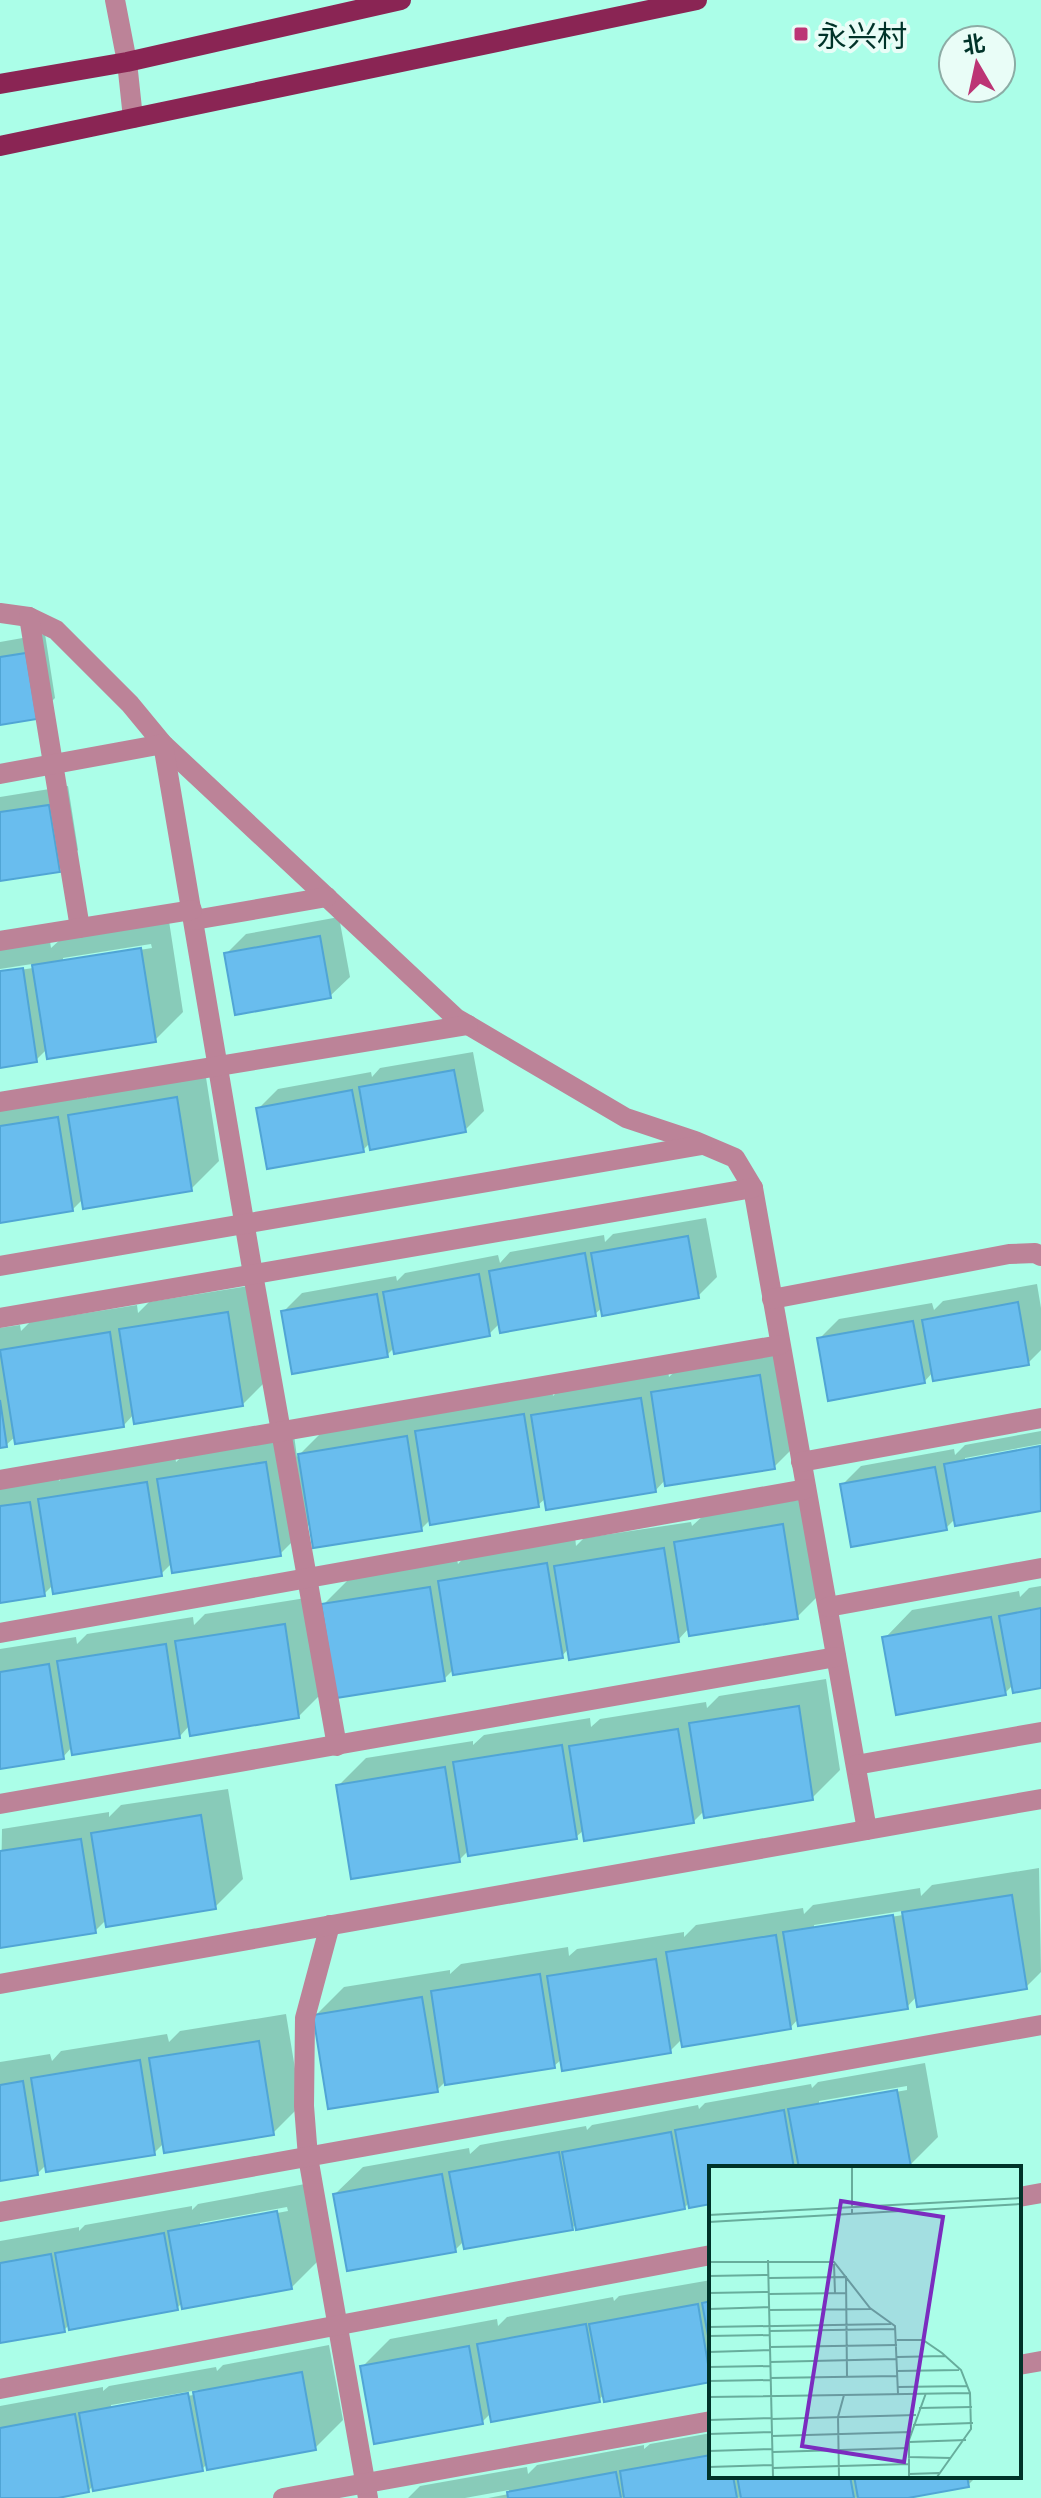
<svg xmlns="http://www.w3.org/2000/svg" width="1041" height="2498" viewBox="0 0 1041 2498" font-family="Commissioner,'Noto Sans SC',sans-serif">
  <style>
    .shadow { fill: #0003; fill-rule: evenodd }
    .building { fill: #69bdee; stroke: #50a5d5; stroke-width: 2 }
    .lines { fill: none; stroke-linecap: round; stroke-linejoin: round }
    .minor { stroke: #bc8398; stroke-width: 20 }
    .major { stroke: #8a2554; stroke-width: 20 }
    .poi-dot { fill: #bc3575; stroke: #e9fdf7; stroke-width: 3 }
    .labels { text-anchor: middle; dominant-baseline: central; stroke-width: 8; stroke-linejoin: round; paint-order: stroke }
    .poi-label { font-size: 30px; fill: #003329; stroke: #e9fdf7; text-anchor: start }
    .inset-road { fill: none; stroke: #67ad9c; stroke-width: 2 }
    .view { fill: #7b2cbf; fill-opacity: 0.15; stroke: #7b2cbf; stroke-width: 4 }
    .inset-edge { fill: none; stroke: #003329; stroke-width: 4 }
  </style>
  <rect width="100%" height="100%" fill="#abfee8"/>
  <g class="shadow">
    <polygon points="45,634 55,698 36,717 0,723 0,642"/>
    <polygon points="68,786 78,850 59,870 0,878 0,797"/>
    <polygon points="339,917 350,977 330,996 226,954 246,934"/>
    <path d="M169 921 183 1012 155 1040 47 1049 36 1060 0 1066V973L33 968 32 964 0 969V949L50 941 51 948 62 938ZM151 944 152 948 63 962V958Z"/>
    <polygon points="473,1052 484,1111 465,1130 371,1142 363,1150 259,1108 278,1089 371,1072 372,1077 380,1068"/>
    <polygon points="205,1071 219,1161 191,1189 83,1199 72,1210 0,1221 0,1104 86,1090 87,1098 98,1088"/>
    <polygon points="706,1218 717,1277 698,1296 603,1307 595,1314 500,1323 489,1334 395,1347 387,1355 283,1312 302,1293 396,1276 397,1281 405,1273 498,1255 500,1263 510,1252 604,1235 605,1242 613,1234"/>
    <polygon points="1037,1284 1041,1308 1041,1350 1028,1363 933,1372 924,1382 819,1339 839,1319 932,1303 934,1310 943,1301"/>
    <polygon points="255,1285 270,1377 242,1405 134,1414 124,1425 16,1436 6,1445 0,1446 0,1328 20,1325 21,1331 30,1322 137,1305 138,1313 149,1302"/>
    <polygon points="788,1348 802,1439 774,1467 666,1479 655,1491 546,1498 538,1505 431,1519 421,1529 311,1523 280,1554 172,1563 161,1574 53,1585 44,1594 0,1601 0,1484 58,1475 59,1481 68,1472 175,1455 176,1462 187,1452 294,1435 297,1457 328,1426 552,1387 553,1396 561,1388 668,1371 669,1377 681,1365"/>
    <polygon points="1041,1431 1041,1444 965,1458 965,1462 1041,1448 1041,1509 957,1524 956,1518 946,1528 842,1485 861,1466 954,1449 955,1455 965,1445"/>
    <polygon points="811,1498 825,1589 797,1617 689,1628 678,1640 569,1648 562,1656 454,1669 444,1679 323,1605 351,1577 457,1560 458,1564 468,1553 575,1536 576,1546 584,1538 691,1522 692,1526 704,1515"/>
    <polygon points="1041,1586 1041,1686 1013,1685 1005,1693 885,1638 912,1610 1019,1591 1020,1597 1029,1588"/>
    <polygon points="312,1597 326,1689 298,1717 190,1725 180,1736 72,1747 63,1757 0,1767 0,1649 76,1637 77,1644 87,1634 193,1617 194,1625 205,1614"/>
    <polygon points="826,1679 840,1770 812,1798 705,1810 693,1822 585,1829 576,1837 469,1850 459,1860 338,1786 366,1758 473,1741 473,1745 484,1735 590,1718 591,1727 600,1719 706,1702 707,1708 719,1696"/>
    <polygon points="228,1789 243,1879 215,1907 107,1919 95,1931 0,1946 2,1829 109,1812 109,1817 121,1805"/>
    <path d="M1039 1868 1041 1972 1026 1987 917 1996 907 2007 799 2018 790 2028 682 2039 670 2051 562 2059 554 2066 447 2080 437 2090 316 2015 344 1987 450 1970V1974L461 1964 568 1947 569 1956 577 1949 684 1932V1937L696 1925 803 1908 804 1914 813 1905 920 1888 921 1896 932 1885ZM902 1911 903 1915 814 1929V1925Z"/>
    <polygon points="286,2014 301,2105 273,2133 165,2142 154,2153 47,2164 37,2174 0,2179 0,2062 50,2054 52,2061 61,2051 167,2034 169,2042 180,2031"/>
    <path d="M925 2063 938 2137 910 2165 896 2168H711V2202H690L684 2208 577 2223 572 2228 464 2241 455 2250 335 2194 363 2167 469 2148 470 2154 480 2145 586 2126 587 2130 592 2125 698 2105 699 2109 705 2103 811 2084 812 2088 818 2082ZM907 2086V2090L819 2105V2101Z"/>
    <path d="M305 2184 319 2260 291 2288 183 2302 177 2308 70 2324 64 2330 0 2341V2241L79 2227V2231L85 2225 192 2206V2210L198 2204ZM287 2207 288 2211 200 2227V2223Z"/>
    <polygon points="711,2280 711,2380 605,2400 604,2394 599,2400 491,2413 482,2422 362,2367 390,2339 497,2319 498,2326 507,2317 613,2297 614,2301 619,2296"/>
    <path d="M329 2345 343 2420 315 2448 208 2463 202 2469 94 2485 88 2491 47 2498H0V2406L103 2387V2391L109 2386 216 2367 217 2371 223 2365ZM198 2390 199 2394 111 2409V2405Z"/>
    <polygon points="711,2433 711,2476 977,2476 968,2485 897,2498 488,2498 509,2494 509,2490 465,2498 408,2498 420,2486 527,2467 528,2474 537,2465 644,2445 644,2449 650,2444"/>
  </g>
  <g class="building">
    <polygon points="26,653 37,719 0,725 0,657"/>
    <polygon points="49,805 60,872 0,881 0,812"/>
    <polygon points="320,936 331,998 235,1015 224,953"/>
    <polygon points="141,948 156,1042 47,1059 32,965"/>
    <polygon points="23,968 37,1062 0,1068 0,971"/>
    <polygon points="454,1070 466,1132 370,1150 359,1087"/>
    <polygon points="352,1090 364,1152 267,1169 256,1108"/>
    <polygon points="177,1097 192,1191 83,1209 68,1115"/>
    <polygon points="58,1117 73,1211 0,1223 0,1126"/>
    <polygon points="688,1236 699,1298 602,1316 591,1253"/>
    <polygon points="585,1253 596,1316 500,1333 489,1271"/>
    <polygon points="479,1274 490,1336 394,1354 383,1292"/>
    <polygon points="377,1294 388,1357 292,1374 281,1311"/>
    <polygon points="1018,1302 1029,1365 933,1381 922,1320"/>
    <polygon points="228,1312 243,1406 134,1424 119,1329"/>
    <polygon points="913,1321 925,1383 828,1401 817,1338"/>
    <polygon points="110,1332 124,1427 15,1444 0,1350"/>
    <polygon points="760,1375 775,1469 665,1486 651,1392"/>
    <polygon points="641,1398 656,1492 546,1510 531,1415"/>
    <polygon points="0,1400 7,1447 0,1448"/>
    <polygon points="524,1414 539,1507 430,1525 415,1431"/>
    <polygon points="407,1436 422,1531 313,1548 298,1454"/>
    <polygon points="1040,1446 1041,1511 955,1526 944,1464"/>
    <polygon points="266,1462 281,1556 172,1573 157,1479"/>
    <polygon points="935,1467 947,1530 851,1547 840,1484"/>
    <polygon points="147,1482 162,1576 53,1594 38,1499"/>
    <polygon points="30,1502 45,1596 0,1603 0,1506"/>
    <polygon points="783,1524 798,1619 689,1636 674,1542"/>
    <polygon points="664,1548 679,1642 569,1660 554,1566"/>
    <polygon points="547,1563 563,1658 453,1675 438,1581"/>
    <polygon points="430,1587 445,1681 336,1698 321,1604"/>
    <polygon points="1041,1608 1041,1688 1013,1693 999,1616"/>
    <polygon points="991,1617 1006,1695 896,1715 882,1637"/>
    <polygon points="285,1624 299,1718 190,1736 175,1641"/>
    <polygon points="166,1644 180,1738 72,1755 57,1661"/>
    <polygon points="49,1664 64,1759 0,1769 0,1672"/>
    <polygon points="799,1706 813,1800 704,1818 689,1723"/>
    <polygon points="678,1729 694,1823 584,1841 569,1746"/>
    <polygon points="562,1745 577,1839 468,1856 453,1762"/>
    <polygon points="445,1767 460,1862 351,1879 336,1785"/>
    <polygon points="201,1815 216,1909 106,1927 91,1833"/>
    <polygon points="81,1839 96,1933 0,1948 0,1851"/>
    <polygon points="1012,1895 1027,1989 917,2007 902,1912"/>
    <polygon points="893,1915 908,2009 798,2026 783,1932"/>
    <polygon points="776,1935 791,2029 682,2047 666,1952"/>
    <polygon points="656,1959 671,2053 562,2071 547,1976"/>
    <polygon points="540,1974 555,2068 445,2085 431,1991"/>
    <polygon points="422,1997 438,2092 328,2109 313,2015"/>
    <polygon points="259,2041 274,2135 164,2153 149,2058"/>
    <polygon points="140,2060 155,2155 46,2172 31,2078"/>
    <polygon points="23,2081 38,2175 0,2181 0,2085"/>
    <polygon points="897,2090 911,2167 799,2168 788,2109"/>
    <polygon points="784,2110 794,2168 711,2168 711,2204 689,2208 675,2130"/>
    <polygon points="671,2132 685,2209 576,2230 562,2152"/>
    <polygon points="559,2152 573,2230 464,2249 449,2172"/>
    <polygon points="442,2174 456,2252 347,2271 333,2194"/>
    <polygon points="277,2211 292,2289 182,2309 168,2231"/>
    <polygon points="164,2233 178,2310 69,2330 55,2253"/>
    <polygon points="51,2254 65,2332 0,2343 0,2263"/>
    <polygon points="711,2301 711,2352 702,2303"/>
    <polygon points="698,2304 711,2382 604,2402 589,2324"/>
    <polygon points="586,2324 600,2402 491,2422 477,2344"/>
    <polygon points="469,2346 483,2424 374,2444 360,2366"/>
    <polygon points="302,2372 316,2450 207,2470 193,2392"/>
    <polygon points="188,2393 203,2471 93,2491 79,2413"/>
    <polygon points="75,2414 89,2492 58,2498 0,2498 0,2428"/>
    <polygon points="711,2455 711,2476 733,2476 737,2498 624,2498 620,2471"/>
    <polygon points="616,2472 621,2498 508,2498 507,2492"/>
    <polygon points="737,2476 850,2476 854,2498 741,2498"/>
    <polygon points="854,2476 967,2476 969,2487 908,2498 858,2498"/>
  </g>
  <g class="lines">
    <g class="minor">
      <polyline points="115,0 127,62 133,118"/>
      <polyline points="0,613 29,617 56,630 130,704 163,744 456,1018 626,1118 695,1141 735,1158 753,1188 867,1830"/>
      <polyline points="29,617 80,928"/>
      <polyline points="0,774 163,744 253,1274 337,1746"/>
      <polyline points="194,920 327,897"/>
      <polyline points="0,941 192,910"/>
      <polyline points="0,1102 468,1025"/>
      <polyline points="0,1266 702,1145"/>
      <polyline points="772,1299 1009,1254 1035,1253 1041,1256"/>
      <polyline points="0,1318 753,1188"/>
      <polyline points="801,1462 1041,1418"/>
      <polyline points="0,1480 780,1345"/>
      <polyline points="828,1607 1041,1568"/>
      <polyline points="0,1633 806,1489"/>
      <polyline points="856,1765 1041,1732"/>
      <polyline points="0,1804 836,1657"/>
      <polyline points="330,1925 305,2018 304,2106 308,2157 368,2498"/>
      <polyline points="0,1984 1041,1799"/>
      <polyline points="1019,2197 1041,2193"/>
      <polyline points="0,2212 1041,2025"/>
      <polyline points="1019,2365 1041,2361"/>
      <polyline points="0,2389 711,2255"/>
      <polyline points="283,2498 711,2421"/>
    </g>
    <g class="major">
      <polyline points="0,84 127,62 401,0"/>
      <polyline points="0,146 697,0"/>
    </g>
  </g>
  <rect class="poi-dot" x="793" y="26" width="16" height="16" rx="4"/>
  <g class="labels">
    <g class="poi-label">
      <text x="817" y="34">永兴村</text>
    </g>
  </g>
  <g transform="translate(709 2166)">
    <rect width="312" height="312" fill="#abfee8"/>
    <path class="inset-road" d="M143 1V49M0 49 312 32M0 56 312 38M59 94 64 311M0 96H125L161 142 186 160 189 228M125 98 126 127M0 110 60 109M60 112 137 111 138 211M0 127 60 126M60 128 137 127M0 143 60 141M60 144 162 143M0 161 182 158M60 165 186 163M0 170 61 169M188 174H214L233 187 252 204 261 227 262 263 228 311M61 181 188 179M0 186 61 184M188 191 236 190M61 196 188 193M0 201 61 200M188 205 250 204M61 212 188 210M0 215 61 214M189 221 258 220M0 231 261 227M210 242 263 241M62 253 207 249M0 254 62 252M204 259 264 257M0 268 63 266M63 270 202 266M200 276 257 274M0 285 63 283M64 286 199 282M199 291 242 292M0 301 64 299M64 302 200 298M200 308 230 307M130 311 129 251 135 229M200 311V274L217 227"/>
    <path class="view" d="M132 35 234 51 195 296 93 280Z"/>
    <rect width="312" height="312" class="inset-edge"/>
  </g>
  <g transform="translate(977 64) rotate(351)"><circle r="38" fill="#e9fdf7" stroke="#8caca5" stroke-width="2"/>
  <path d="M0-6L14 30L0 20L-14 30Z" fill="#bc3575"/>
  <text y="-12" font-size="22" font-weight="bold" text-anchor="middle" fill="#003329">北</text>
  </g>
</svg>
